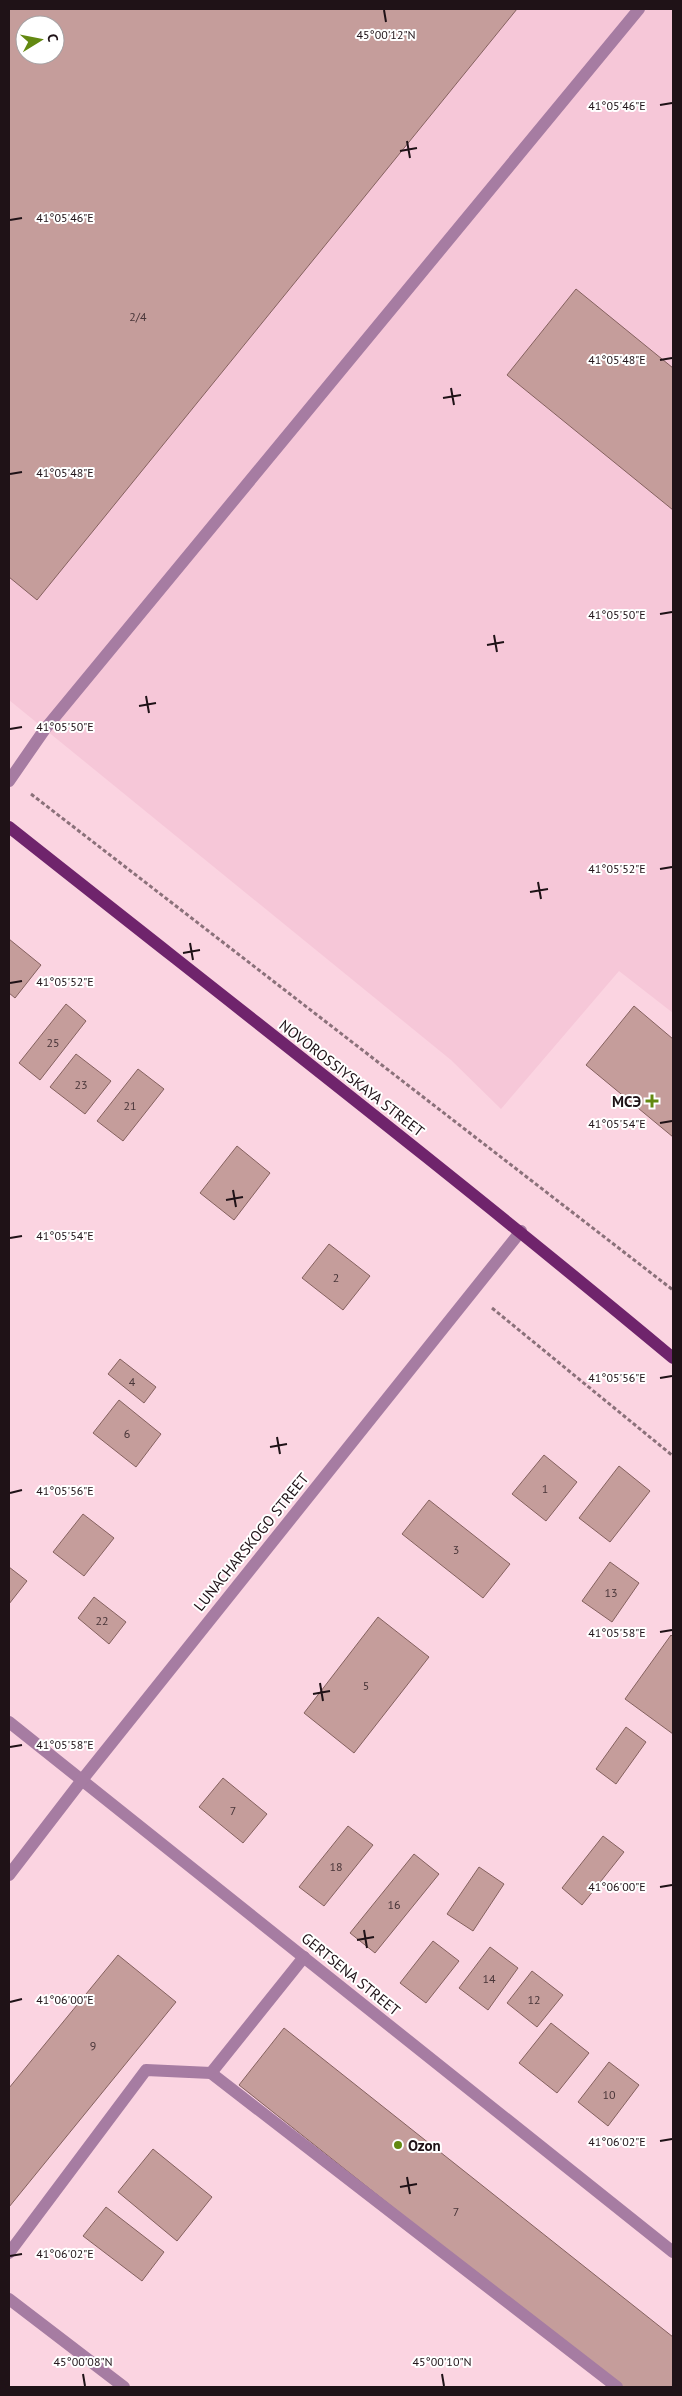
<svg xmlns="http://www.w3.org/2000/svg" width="682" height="2396" viewBox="0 0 682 2396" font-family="'PT Sans',sans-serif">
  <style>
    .built { fill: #f6c7d8; fill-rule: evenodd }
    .building { fill: #c59d9b; stroke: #85615f; fill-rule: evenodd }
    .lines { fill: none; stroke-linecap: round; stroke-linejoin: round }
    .path { stroke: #8b717a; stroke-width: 3; stroke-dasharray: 4 2.5; stroke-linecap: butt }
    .minor { stroke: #a67ca2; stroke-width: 12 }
    .major { stroke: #6f246c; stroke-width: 12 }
    .ticks { fill: none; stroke: #1f1217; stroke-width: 2 }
    .poi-dot { fill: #638911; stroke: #fff; stroke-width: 2 }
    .labels { text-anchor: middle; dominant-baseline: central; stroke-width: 4; stroke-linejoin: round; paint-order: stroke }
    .number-label { font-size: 12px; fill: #483538 }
    .street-label { font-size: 15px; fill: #1f1217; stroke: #fff }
    .poi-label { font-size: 15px; font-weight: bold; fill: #1f1217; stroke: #fff; text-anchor: end }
    .ticks-label { font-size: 12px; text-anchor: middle; fill: #1f1217; stroke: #fff; stroke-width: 4; stroke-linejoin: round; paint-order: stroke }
  </style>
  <rect width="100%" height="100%" fill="#fbd4e1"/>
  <path class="built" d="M9 9H673V1013L619 971 501 1109 451 1060 9 700ZM25 25H55V55H25Z"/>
  <g class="building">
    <path d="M9 9H517L37 600 9 577ZM25 25H55V55H25Z"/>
    <polygon points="576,289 673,368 673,510 507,375"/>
    <polygon points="9,939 41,965 15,998 9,993"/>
    <polygon points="66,1004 86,1021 40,1080 19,1063"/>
    <polygon points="634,1006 673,1039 673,1137 586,1065"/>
    <polygon points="76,1054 111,1081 85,1114 50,1087"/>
    <polygon points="138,1069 164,1089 123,1141 97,1121"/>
    <polygon points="237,1146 270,1173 234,1220 200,1193"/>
    <polygon points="329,1244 370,1276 343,1310 302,1278"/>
    <polygon points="120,1359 156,1387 144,1403 108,1374"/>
    <polygon points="119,1400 161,1434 136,1467 93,1433"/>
    <polygon points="544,1455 577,1482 546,1521 512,1494"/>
    <polygon points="619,1466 650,1491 610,1542 579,1518"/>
    <polygon points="429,1500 510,1564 483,1598 402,1534"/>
    <polygon points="83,1514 114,1538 84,1576 53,1552"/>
    <polygon points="610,1562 639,1583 612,1622 582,1601"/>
    <polygon points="9,1567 27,1581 9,1604"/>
    <polygon points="94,1597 126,1622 109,1644 78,1618"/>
    <polygon points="378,1617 429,1657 354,1753 304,1713"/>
    <polygon points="671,1635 673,1637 673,1734 625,1699"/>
    <polygon points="626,1727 646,1742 616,1784 596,1769"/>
    <polygon points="223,1778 267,1814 243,1843 199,1807"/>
    <polygon points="348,1826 373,1845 324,1906 299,1887"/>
    <polygon points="603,1836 624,1852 582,1905 562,1888"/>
    <polygon points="414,1854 439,1874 375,1953 350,1933"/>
    <polygon points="479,1867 504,1884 473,1931 447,1914"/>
    <polygon points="433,1941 459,1961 426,2003 400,1983"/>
    <polygon points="490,1947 518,1968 488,2010 459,1988"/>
    <polygon points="118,1955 176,2002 9,2207 9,2088"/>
    <polygon points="532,1971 563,1995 537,2027 507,2003"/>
    <polygon points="551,2023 589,2053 557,2093 519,2063"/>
    <polygon points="284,2028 673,2337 673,2387 619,2387 239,2085"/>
    <polygon points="609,2062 639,2085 608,2126 578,2102"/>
    <polygon points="153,2149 212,2197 177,2241 118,2192"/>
    <polygon points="106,2207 164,2252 142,2281 83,2236"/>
  </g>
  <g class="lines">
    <g class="path">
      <polyline points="31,794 673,1290"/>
      <polyline points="492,1308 673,1456"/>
    </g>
    <g class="minor">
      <polyline points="9,781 45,729 639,9"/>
      <polyline points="9,1722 673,2252"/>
      <polyline points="9,1875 82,1780 521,1231"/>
      <polyline points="211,2073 304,1957"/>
      <polyline points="9,2253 146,2070 211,2073 617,2387"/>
      <polyline points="9,2299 124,2387"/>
    </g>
    <path class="major" d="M9 827C231 1003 455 1176 673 1358"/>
  </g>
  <path class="ticks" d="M384 10 386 22M660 105 672 103M407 141 410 158M400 151 417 148M10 220 22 218M660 360 672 358M451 388 454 405M443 398 461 395M10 474 22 472M660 614 672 612M494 635 497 652M487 645 504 642M146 696 149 713M139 706 156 703M10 729 22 727M660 869 672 867M538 882 541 899M530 892 548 889M190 943 193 960M183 953 200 950M10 983 22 981M660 1123 672 1121M233 1190 236 1207M226 1200 243 1197M10 1238 22 1236M660 1378 672 1376M277 1437 280 1454M270 1447 287 1444M10 1493 22 1490M660 1632 672 1630M320 1683 323 1701M313 1694 330 1691M10 1747 22 1745M660 1887 672 1885M364 1930 367 1948M357 1940 374 1937M10 2002 22 1999M660 2141 672 2139M407 2177 410 2194M400 2187 417 2184M10 2256 22 2254M83 2374 85 2386M442 2374 444 2386"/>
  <g class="poi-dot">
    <path d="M649.5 1093.5h5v5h5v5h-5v5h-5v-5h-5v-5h5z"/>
    <circle cx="398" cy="2145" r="5"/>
  </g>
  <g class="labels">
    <g class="number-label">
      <text x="138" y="316">2/4</text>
      <text x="53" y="1042">25</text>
      <text x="81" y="1084">23</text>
      <text x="130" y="1105">21</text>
      <text x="336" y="1277">2</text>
      <text x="132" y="1381">4</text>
      <text x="127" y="1433">6</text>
      <text x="545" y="1488">1</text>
      <text x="456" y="1549">3</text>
      <text x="611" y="1592">13</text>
      <text x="102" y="1620">22</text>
      <text x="366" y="1685">5</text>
      <text x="233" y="1810">7</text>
      <text x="336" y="1866">18</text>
      <text x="394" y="1904">16</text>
      <text x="489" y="1978">14</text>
      <text x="534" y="1999">12</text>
      <text x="93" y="2045">9</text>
      <text x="609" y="2094">10</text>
      <text x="456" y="2211">7</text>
    </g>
    <g class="street-label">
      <text transform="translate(352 1078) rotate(38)">NOVOROSSIYSKAYA STREET</text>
      <text transform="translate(251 1542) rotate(-51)">LUNACHARSKOGO STREET</text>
      <text transform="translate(351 1974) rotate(39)">GERTSENA STREET</text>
    </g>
    <g class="poi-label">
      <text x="641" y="1101">МСЭ</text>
      <text x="408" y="2145" text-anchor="start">Ozon</text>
    </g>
  </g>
  <g class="ticks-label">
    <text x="386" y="39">45°00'12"N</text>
    <text x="617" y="110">41°05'46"E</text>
    <text x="65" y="222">41°05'46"E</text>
    <text x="617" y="364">41°05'48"E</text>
    <text x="65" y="477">41°05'48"E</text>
    <text x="617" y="619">41°05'50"E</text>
    <text x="65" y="731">41°05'50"E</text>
    <text x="617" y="873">41°05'52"E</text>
    <text x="65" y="986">41°05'52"E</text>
    <text x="617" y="1128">41°05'54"E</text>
    <text x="65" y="1240">41°05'54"E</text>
    <text x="617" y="1382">41°05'56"E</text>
    <text x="65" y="1495">41°05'56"E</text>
    <text x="617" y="1637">41°05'58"E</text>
    <text x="65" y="1749">41°05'58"E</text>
    <text x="617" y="1891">41°06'00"E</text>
    <text x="65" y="2004">41°06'00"E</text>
    <text x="617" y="2146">41°06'02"E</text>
    <text x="65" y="2258">41°06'02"E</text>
    <text x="83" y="2366">45°00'08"N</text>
    <text x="442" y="2366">45°00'10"N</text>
  </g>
  <rect width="682" height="2396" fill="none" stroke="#1f1217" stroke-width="20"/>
  <g transform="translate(40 40) rotate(80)"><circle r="24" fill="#ffffff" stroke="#a5a0a2"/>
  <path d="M0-4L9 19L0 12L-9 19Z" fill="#638911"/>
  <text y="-8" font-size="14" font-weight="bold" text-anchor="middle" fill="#1f1217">С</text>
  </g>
</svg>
